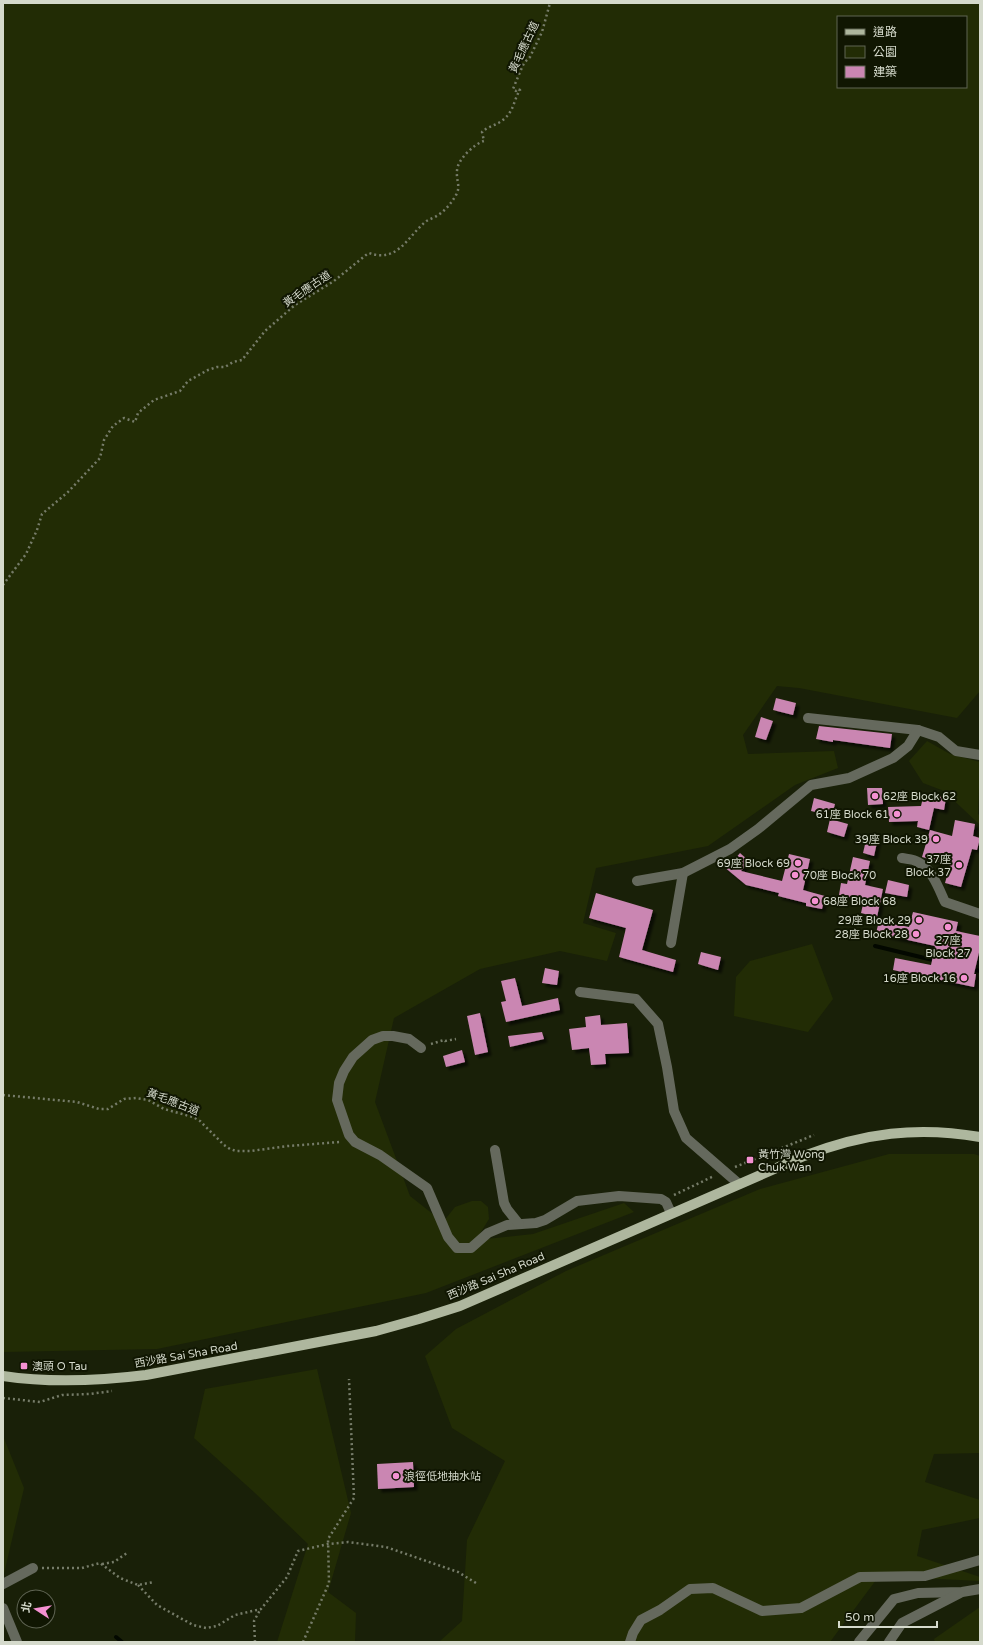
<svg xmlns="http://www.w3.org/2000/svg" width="983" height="1645" viewBox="0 0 983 1645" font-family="'Varela Round','Noto Sans TC',sans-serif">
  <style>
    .green { fill: #222c05; fill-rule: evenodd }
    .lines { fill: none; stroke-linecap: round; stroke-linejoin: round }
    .stream { stroke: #030800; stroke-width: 4 }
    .building { fill: #ca86b2; filter: url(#shadow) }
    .path { stroke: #767c69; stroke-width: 2.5; stroke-dasharray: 2 3; stroke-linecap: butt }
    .minor { stroke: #65695d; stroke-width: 10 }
    .major { stroke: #aeb79e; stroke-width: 10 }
    .poi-dot { fill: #f591d2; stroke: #101602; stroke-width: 1.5 }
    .labels { text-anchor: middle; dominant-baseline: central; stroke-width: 4; stroke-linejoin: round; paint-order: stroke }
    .street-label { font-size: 11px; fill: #d5dacc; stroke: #101602 }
    .poi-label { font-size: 11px; fill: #d5dacc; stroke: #101602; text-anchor: end }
  </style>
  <defs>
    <filter id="shadow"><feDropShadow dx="3.5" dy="3.5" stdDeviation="1" flood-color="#0009"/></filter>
  </defs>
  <rect width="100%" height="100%" fill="#192008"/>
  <g class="green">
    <path d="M3 3H980V691L957 718 799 688 777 686 743 735 748 754 834 751 838 768 795 785 708 846 596 868 583 923 616 933 607 961 560 951 480 969 394 1018 375 1102 410 1196 443 1222 455 1207 472 1201H481L488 1207 489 1219 476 1240 533 1234 624 1203 634 1212 426 1293 157 1349 3 1352ZM838 17H966V87H838Z"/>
    <polygon points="927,741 950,754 980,762 978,814 980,816 980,825 944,791 923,783 909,761"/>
    <polygon points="812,944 833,999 808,1032 734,1016 736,977 750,961"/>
    <polygon points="889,1154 974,1154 980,1156 980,1453 934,1454 925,1482 980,1500 980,1518 922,1530 917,1556 980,1577 980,1581 879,1576 830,1642 439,1642 462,1621 467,1540 505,1461 452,1428 425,1356 456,1329 566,1271 760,1189"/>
    <polygon points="317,1369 351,1513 328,1592 356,1613 355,1642 277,1642 308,1544 255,1493 194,1438 205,1389"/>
    <polygon points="3,1436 24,1488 3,1578"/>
    <polygon points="980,1607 980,1642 935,1642 934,1639"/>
  </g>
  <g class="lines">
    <g class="stream">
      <polyline points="875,946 937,961"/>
      <polyline points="971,969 980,971"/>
      <polyline points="116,1637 122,1642"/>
    </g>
  </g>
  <g class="building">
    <polygon points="776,698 796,703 793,715 773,710"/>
    <polygon points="761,717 773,721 766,740 755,737"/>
    <polygon points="819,726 892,734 890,748 833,740 833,742 816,739"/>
    <polygon points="867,788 882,788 883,804 868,805"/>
    <polygon points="924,793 946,798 944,810 934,808 929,830 917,827 918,821 889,822 888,807 921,806"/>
    <polygon points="814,798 835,804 832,816 811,811"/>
    <polygon points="830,819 848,824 844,837 827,832"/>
    <polygon points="955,820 975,824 973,836 980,838 977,850 972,849 961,887 945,883 950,865 922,857 930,830 952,836"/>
    <polygon points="867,836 878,838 874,856 863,853"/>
    <polygon points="740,853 749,861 741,871 782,881 789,854 810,859 803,890 825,896 822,909 806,906 806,903 778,896 779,893 746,885 723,866 728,867"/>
    <polygon points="853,857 870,861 865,885 883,889 877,917 861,913 864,900 839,895 841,883 847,884"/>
    <polygon points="888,880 909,885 907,897 885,893"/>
    <polygon points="596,893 653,910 642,950 676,960 673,972 619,957 626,928 589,918"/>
    <polygon points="913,912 958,922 956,931 980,936 980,948 974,974 976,974 974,987 893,970 895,958 931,965 935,946 876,933 879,921 909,927"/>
    <polygon points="701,952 721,957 718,970 698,964"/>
    <polygon points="545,968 559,971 557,985 542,983"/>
    <polygon points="515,978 522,1006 558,998 560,1010 506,1022 501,1002 506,1001 501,981"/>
    <polygon points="480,1013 488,1052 475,1055 467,1016"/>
    <polygon points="600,1015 601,1025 627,1023 629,1053 605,1054 606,1064 591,1065 589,1048 572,1050 569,1029 586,1027 585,1017"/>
    <polygon points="542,1032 544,1039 510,1047 508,1036"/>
    <polygon points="462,1050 465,1062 446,1067 443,1056"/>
    <polygon points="413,1462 414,1487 378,1489 377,1464"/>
  </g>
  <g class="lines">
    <g class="path">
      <path d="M3 585 26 554 37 530 42 514 68 492 100 458 104 440 113 426 124 418 135 422 138 413 154 400 180 391 188 381 208 370 217 367H225L233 362 242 360 265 331 295 305 334 281 366 255 369 253C397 263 407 238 424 223 427 220 431 219 435 217 444 212 451 204 456 195 461 187 456 180 457 171 457 160 474 144 484 141L482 132C488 126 498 125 504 119 514 111 514 99 520 90L517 89 516 91 513 89 520 72 524 63 530 57 542 32 550 3"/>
      <polyline points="431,1044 444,1040 445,1041 456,1039"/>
      <polyline points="3,1095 77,1102 99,1109 108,1109 124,1099 136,1098 148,1100 164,1109 193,1117 200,1121 224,1145 230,1149 236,1151 251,1151 288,1146 340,1142"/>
      <polyline points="735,1167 814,1135"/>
      <polyline points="674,1195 714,1176"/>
      <polyline points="3,1398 40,1402 62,1395 90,1394 112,1391"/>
      <polyline points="102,1564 114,1562 127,1553"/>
      <polyline points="42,1568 82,1568 100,1563 120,1578 138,1585 154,1582"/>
      <polyline points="138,1585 157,1605 193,1625 206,1628 217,1626 235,1615 261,1609 287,1577 298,1551 328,1544 348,1542 386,1547 458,1572 476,1583"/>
      <polyline points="255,1642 254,1621 260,1610"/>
      <polyline points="303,1642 329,1583 328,1539 354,1498 349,1379"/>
    </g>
    <g class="minor">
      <polyline points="808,718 918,730 939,737 956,751 980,755"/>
      <path d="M902 858C907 859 914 859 918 862 932 869 939 889 945 902L980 914"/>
      <polyline points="637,881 683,873 730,849 758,829 811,785 849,778 893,758 908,746 918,730"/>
      <polyline points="671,943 683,873"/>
      <polyline points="580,992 636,999 658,1024 667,1067 674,1111 686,1138 739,1184"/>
      <polyline points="421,1048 409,1039 393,1036 383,1036 372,1040 353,1057 344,1071 339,1083 337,1100 349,1135 355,1142 380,1155 427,1188 448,1237 457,1248 471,1248 488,1233 507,1225 536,1223 545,1220 577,1201 619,1196 661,1199 666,1202 671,1213"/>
      <polyline points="495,1150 504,1203 507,1209 519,1224"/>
      <polyline points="3,1584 33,1568"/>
      <polyline points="3,1608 17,1642"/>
      <polyline points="630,1642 633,1633 641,1620 660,1610 690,1589 713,1588 762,1611 801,1608 860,1577 925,1576 980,1560"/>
      <polyline points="859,1642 894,1599 918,1593 962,1592 980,1589"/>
      <polyline points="889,1642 902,1623 960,1593"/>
    </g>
    <path class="major" d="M3 1376C50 1383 98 1381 146 1375L376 1331 419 1319 460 1306 804 1156C864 1133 917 1126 980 1137"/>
  </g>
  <g class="poi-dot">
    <circle cx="875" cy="796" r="4"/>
    <circle cx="897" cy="814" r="4"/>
    <circle cx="936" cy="839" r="4"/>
    <circle cx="798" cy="863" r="4"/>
    <circle cx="959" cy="865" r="4"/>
    <circle cx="795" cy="875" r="4"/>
    <circle cx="815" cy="901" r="4"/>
    <circle cx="919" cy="920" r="4"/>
    <circle cx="948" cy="927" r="4"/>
    <circle cx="916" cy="934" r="4"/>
    <circle cx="964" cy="978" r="4"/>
    <rect x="746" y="1156" width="8" height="8" rx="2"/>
    <rect x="20" y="1362" width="8" height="8" rx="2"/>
    <circle cx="396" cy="1476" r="4"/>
  </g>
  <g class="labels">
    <g class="street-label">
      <text transform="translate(524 47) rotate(-65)">黃毛應古道</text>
      <text transform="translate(307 289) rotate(-34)">黃毛應古道</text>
      <text transform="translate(173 1102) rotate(21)">黃毛應古道</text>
      <text transform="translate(496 1276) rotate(-23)">西沙路 Sai Sha Road</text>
      <text transform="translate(186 1355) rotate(-10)">西沙路 Sai Sha Road</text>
    </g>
    <g class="poi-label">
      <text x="883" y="796" text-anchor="start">62座 Block 62</text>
      <text x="889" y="814">61座 Block 61</text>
      <text x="928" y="839">39座 Block 39</text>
      <text x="951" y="859">37座<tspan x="951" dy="13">Block 37</tspan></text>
      <text x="790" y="863">69座 Block 69</text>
      <text x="803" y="875" text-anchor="start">70座 Block 70</text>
      <text x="823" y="901" text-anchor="start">68座 Block 68</text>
      <text x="911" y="920">29座 Block 29</text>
      <text x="908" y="934">28座 Block 28</text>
      <text x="948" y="940" text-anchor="middle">27座<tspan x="948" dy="13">Block 27</tspan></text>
      <text x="956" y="978">16座 Block 16</text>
      <text x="758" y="1154" text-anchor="start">黃竹灣 Wong<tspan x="758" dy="13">Chuk Wan</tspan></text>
      <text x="32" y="1366" text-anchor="start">澳頭 O Tau</text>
      <text x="404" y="1476" text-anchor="start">浪徑低地抽水站</text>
    </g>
  </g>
  <rect width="983" height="1645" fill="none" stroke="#d5dacc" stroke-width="8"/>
  <rect x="837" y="16" width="130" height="72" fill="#101602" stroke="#5f6453"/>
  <rect x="845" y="29" width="20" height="6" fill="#aeb79e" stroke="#5f6453"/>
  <text x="873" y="36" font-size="12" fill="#d5dacc">道路</text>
  <rect x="845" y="46" width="20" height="12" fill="#222c05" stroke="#5f6453"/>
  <text x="873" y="56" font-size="12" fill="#d5dacc">公園</text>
  <rect x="845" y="66" width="20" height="12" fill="#ca86b2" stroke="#5f6453"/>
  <text x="873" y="76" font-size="12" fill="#d5dacc">建築</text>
  <g transform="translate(36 1609) rotate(282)"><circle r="19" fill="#101602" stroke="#5f6453"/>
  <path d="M0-3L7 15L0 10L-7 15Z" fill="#f591d2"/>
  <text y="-6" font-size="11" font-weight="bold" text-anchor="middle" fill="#d5dacc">北</text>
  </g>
  <path d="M839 1621v6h98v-6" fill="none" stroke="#d5dacc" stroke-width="2"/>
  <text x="845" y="1621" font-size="12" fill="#d5dacc" stroke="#101602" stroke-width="3" paint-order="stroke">50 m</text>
</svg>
